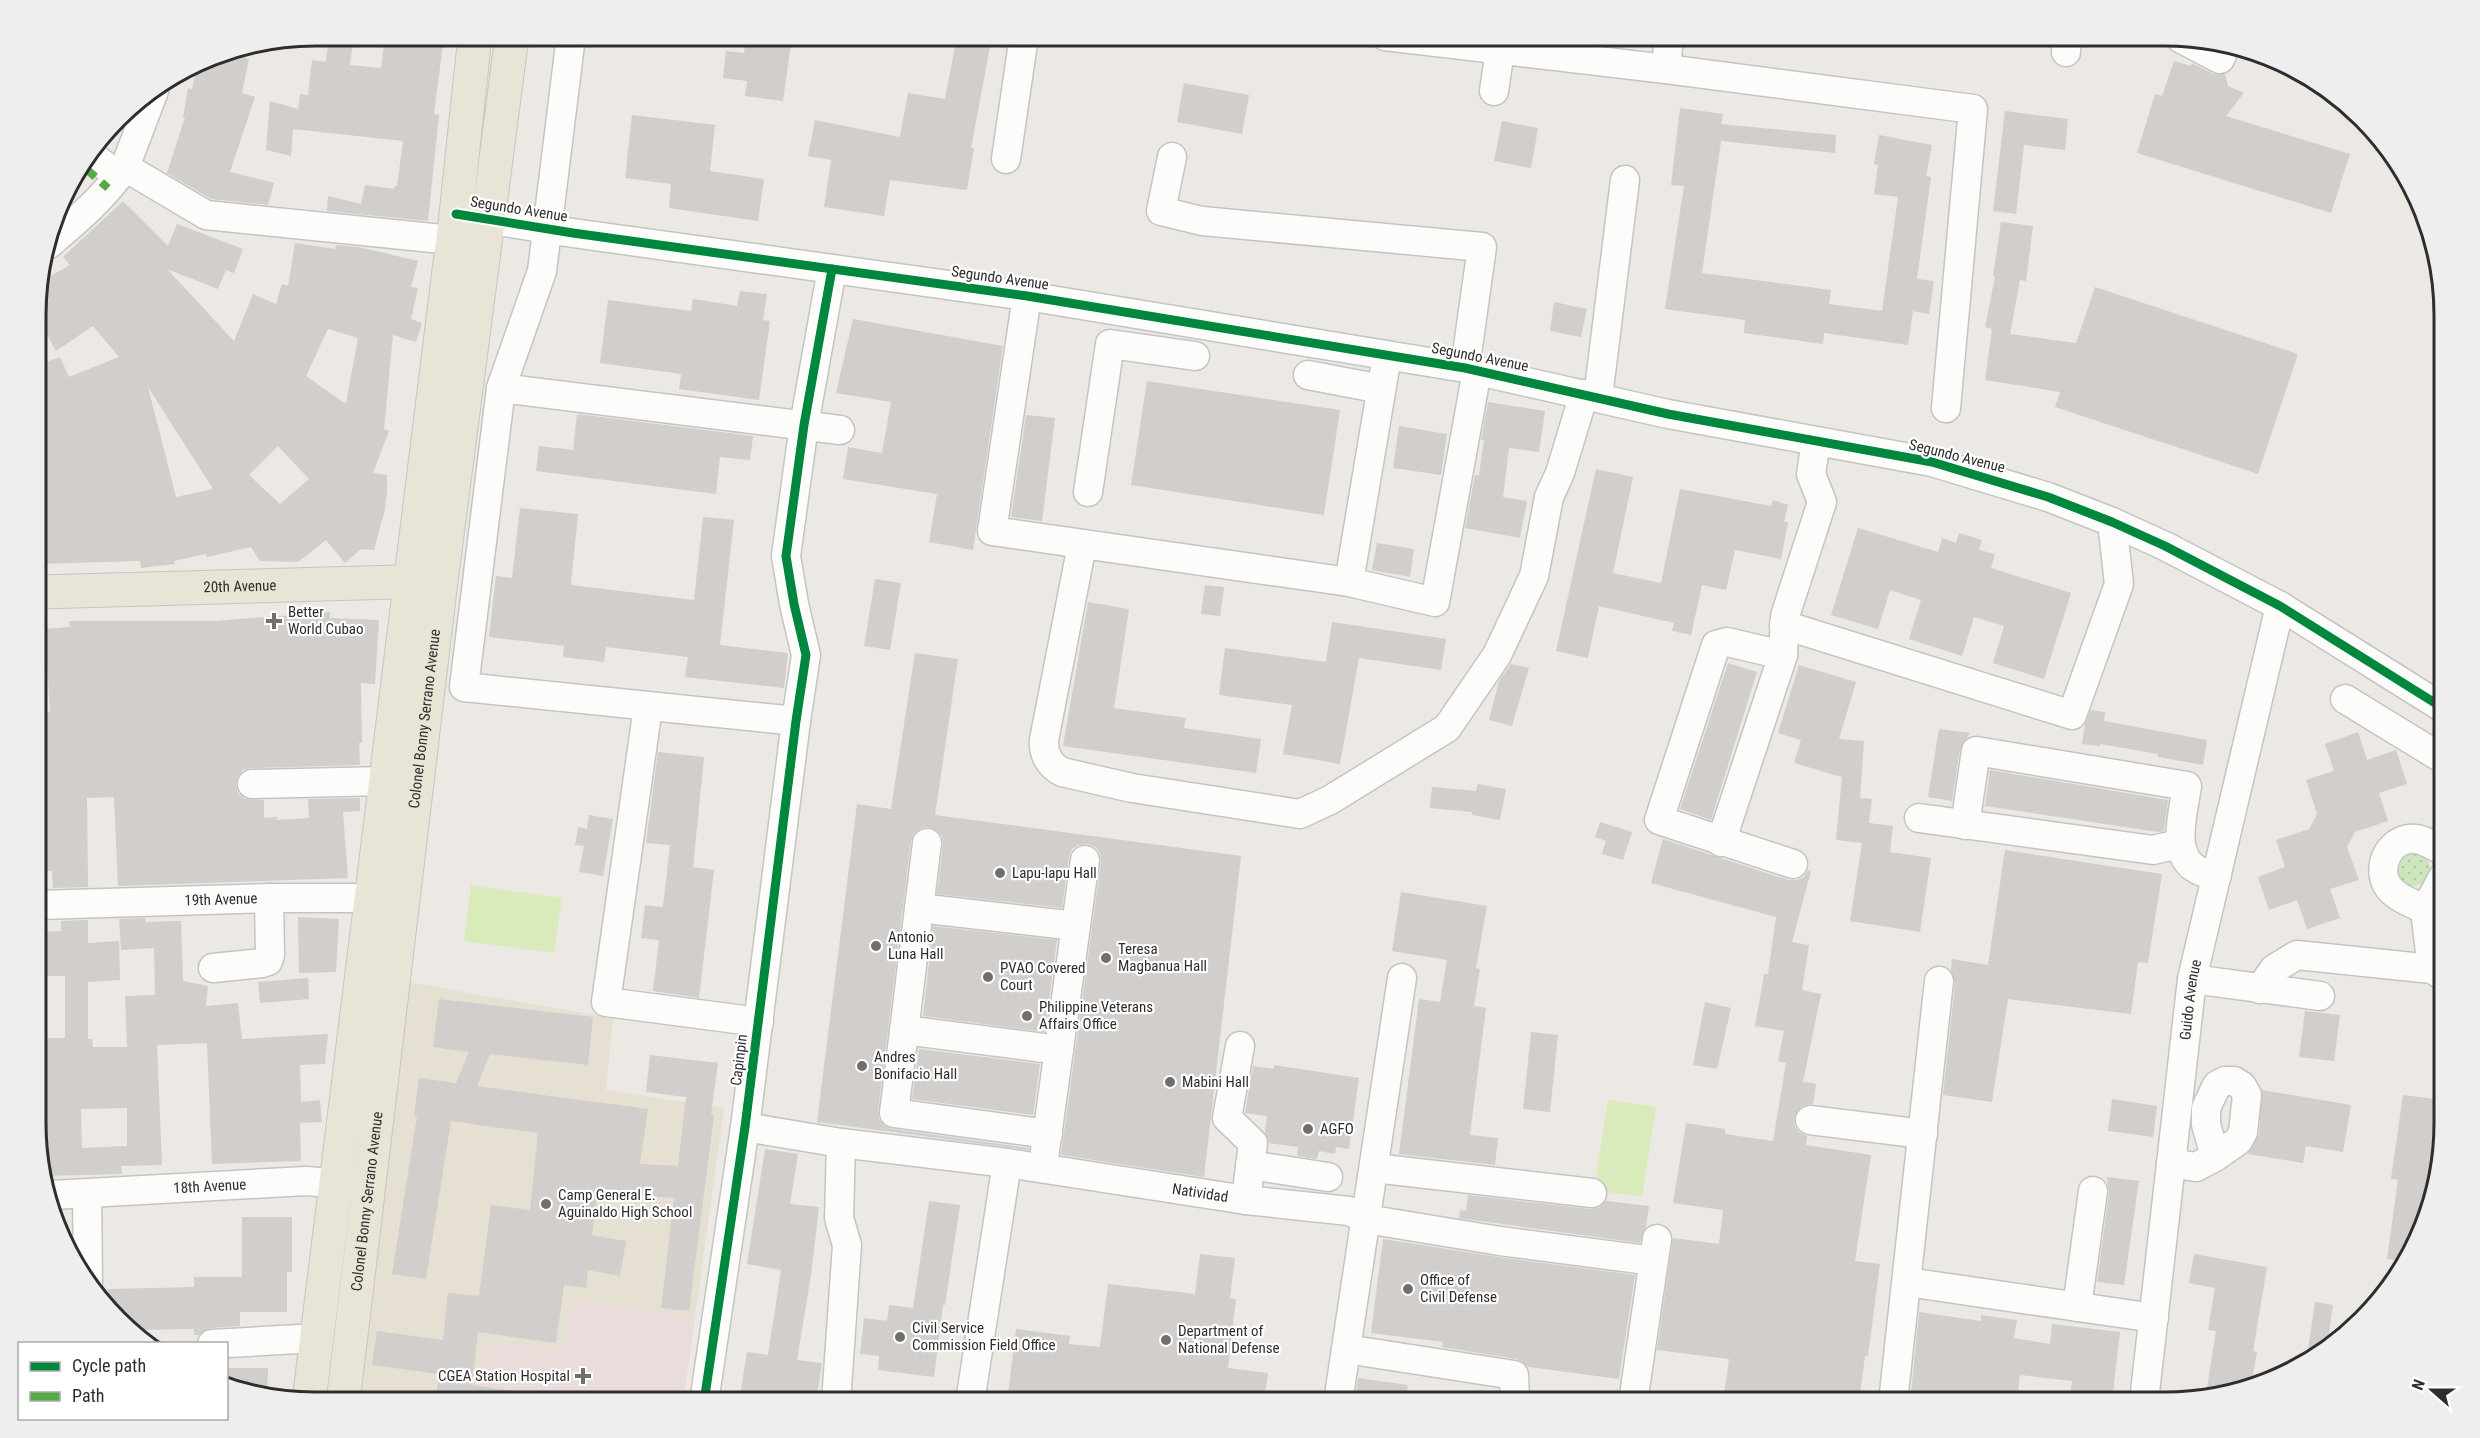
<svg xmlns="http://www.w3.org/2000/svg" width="2480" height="1438" viewBox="0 0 2480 1438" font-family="'Roboto Condensed',sans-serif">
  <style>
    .education { fill: #e6e0d3 }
    .medical { fill: #e9dcdb }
    .grass { fill: url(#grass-dots) }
    .pitch { fill: #d9eabb }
    .building { fill: #d1cecb; fill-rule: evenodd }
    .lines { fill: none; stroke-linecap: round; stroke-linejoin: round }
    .minor-casing { stroke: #c5c4c5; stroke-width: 31 }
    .major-casing { stroke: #c6c5c4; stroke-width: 35 }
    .minor { stroke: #fcfcfb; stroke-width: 28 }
    .major { stroke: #e8e4d6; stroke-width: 33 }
    .quiet { stroke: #54ab44; stroke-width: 8; stroke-dasharray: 15 8; stroke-linecap: butt }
    .cycleway-casing { stroke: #fff; stroke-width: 13 }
    .cycleway { stroke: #00873e; stroke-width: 9 }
    .poi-dot { fill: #706f6e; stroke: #fff; stroke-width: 2 }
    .labels { text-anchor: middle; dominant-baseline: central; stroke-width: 4.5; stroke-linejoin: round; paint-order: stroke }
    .street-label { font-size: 15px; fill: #2e2e2e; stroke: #fff }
    .poi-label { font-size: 15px; fill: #2e2e2e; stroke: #fff; text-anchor: start }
    .rim { fill: none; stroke: #2e2e2e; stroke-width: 3 }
  </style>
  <defs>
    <pattern id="grass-dots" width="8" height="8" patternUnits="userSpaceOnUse" patternTransform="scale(1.5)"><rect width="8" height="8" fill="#cee6be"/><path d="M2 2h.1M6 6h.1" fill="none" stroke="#b1c6a4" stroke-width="1.8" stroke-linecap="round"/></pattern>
  </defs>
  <rect width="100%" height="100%" fill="#ece8e4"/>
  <polygon class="education" points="408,982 613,1018 606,1090 724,1108 695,1318 572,1300 564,1350 477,1402 356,1402"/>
  <polygon class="medical" points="572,1299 695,1318 683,1402 477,1402 483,1342 564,1349"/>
  <polygon class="grass" points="2414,850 2426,856 2431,869 2425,883 2412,887 2399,881 2396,861"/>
  <g class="pitch">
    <polygon points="471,885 562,898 554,953 464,941"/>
    <polygon points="1608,1100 1656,1107 1642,1197 1594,1190"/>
  </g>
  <g class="building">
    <polygon points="329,36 354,36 350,65 381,68 385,36 444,36 434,114 439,115 428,221 327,211 328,196 361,204 365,185 394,189 395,186 397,186 403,141 293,129 291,156 266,150 270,101 298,109 300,94 308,95 312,60 326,62"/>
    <polygon points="746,36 792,36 783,101 745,96 747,81 723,78 726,51 744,53"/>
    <polygon points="957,36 992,36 971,148 974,148 967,190 890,180 884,216 824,207 831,160 808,156 815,120 900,137 908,93 945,99"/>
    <polygon points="229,53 249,59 242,93 255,97 230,172 274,183 268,205 211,199 167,173 185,117 183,117 188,88 192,89 197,65 209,57"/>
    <polygon points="2174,61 2191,66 2192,63 2213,74 2225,74 2228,86 2244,93 2226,116 2350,154 2331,213 2137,153 2155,94 2162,96"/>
    <polygon points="1184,83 1249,95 1242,134 1177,122"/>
    <polygon points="1680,108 1723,114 1721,124 1836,135 1835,153 1721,141 1702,273 1831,290 1829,304 1882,311 1898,197 1874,194 1878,165 1874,164 1879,135 1932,145 1926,176 1931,177 1917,279 1934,281 1929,314 1913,311 1908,345 1824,333 1823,344 1744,333 1745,320 1665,309 1684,186 1671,185"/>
    <polygon points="2005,111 2068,119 2065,150 2024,145 2016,214 1993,211"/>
    <polygon points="632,115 715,125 710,171 764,179 758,221 669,208 671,184 625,178"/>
    <polygon points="1502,121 1538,128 1531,168 1494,161"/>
    <path d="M123 201 168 246 177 224 243 249 234 273 226 270 218 289 167 269 234 341 253 294 276 304 282 284 288 286 295 243 335 249 336 245 358 247 418 261 411 287 418 288 411 319 422 323 416 342 393 335 384 429 389 431 373 473 387 475V492L385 509 374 550 361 549 345 563 326 540 298 562 260 561 251 547 207 557 206 554 174 561 175 564 141 568 140 561 38 564V365L60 357 69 377 119 357 93 326 56 351 38 319V283L70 265 63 257ZM328 329 358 338 346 404 306 376ZM148 387 213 489 176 497ZM278 446 309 479 280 504 249 475Z"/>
    <polygon points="2001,222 2033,226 2026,281 2020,280 2010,334 2076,343 2095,287 2298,354 2258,474 2055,407 2060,392 1985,380 1992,329 1985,327 1995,277 1993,276"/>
    <polygon points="740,291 767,294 763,320 770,321 759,400 679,389 681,374 600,363 608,300 691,311 693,299 737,306"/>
    <polygon points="1554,302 1587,309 1581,337 1550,331"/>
    <polygon points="853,319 1003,346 973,550 929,542 937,494 843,479 848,447 882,453 891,402 836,393"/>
    <polygon points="1147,381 1340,410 1324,515 1131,485"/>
    <polygon points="1488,402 1545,411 1539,452 1509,448 1503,497 1527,501 1520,538 1465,528 1475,475 1479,475 1484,440 1481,440"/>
    <polygon points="577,414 753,436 750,460 720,457 716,494 536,471 539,446 573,450"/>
    <polygon points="1026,415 1055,418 1042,521 1011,517"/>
    <polygon points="1399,426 1447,434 1441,475 1393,468"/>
    <polygon points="1596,469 1633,477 1613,573 1661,583 1680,489 1771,506 1773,500 1788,505 1784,522 1788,522 1781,559 1735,550 1726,590 1702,585 1691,635 1672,631 1674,623 1599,606 1588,658 1556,651"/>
    <polygon points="520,508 578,514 571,585 694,600 703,517 734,520 720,645 788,653 784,688 685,677 688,657 606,647 604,662 563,657 564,646 489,637 496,576 512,578"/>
    <polygon points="1858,528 1938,552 1942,538 1956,543 1959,533 1982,540 1979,550 1995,554 1991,568 2071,593 2044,679 1993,663 2004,626 1974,617 1962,656 1909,639 1921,600 1890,590 1878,629 1831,615"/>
    <polygon points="1377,543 1414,549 1410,577 1372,570"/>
    <polygon points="875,579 901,583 890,650 864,646"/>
    <polygon points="1205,585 1224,587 1220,616 1201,614"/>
    <polygon points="1088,602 1129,609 1114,708 1186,718 1184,728 1261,739 1256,773 1063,746"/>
    <polygon points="330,612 330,618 379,620 375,684 361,683 362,743 359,743 360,765 251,768 243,770 238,776 236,785 238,793 245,799 264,800 264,818 277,817 277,820 309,818 308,799 360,798 360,811 343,812 348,878 118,886 114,797 87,798 88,887 53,888 52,871 38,871 38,713 50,712 45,629 70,627 69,621 216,621"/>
    <polygon points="1332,622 1446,639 1441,670 1359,658 1340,764 1283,754 1292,705 1219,695 1225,648 1326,662"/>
    <polygon points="915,653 958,659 935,815 1241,856 1204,1177 1061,1155 1101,862 1100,854 1096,847 1087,844 1078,845 1072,849 1069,857 1062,908 937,894 943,845 942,836 936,830 928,827 921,828 914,833 911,841 878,1111 879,1119 884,1126 892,1129 1029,1148 1029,1150 817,1122 857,804 891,809"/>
    <polygon points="1728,663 1757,672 1711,820 1680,809"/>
    <polygon points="1511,664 1529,668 1512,726 1489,720 1499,681"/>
    <polygon points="1799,665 1856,682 1839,739 1864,741 1860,798 1872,799 1869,823 1893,826 1890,852 1931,858 1920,932 1850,921 1862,843 1836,840 1842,777 1794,763 1801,740 1778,733"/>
    <polygon points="2091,710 2105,712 2104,721 2207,740 2203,765 2158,757 2158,754 2100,744 2100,746 2082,744 2085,724"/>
    <polygon points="1939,729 1970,733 1960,749 1952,801 1928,797"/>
    <polygon points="2358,732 2367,760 2396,750 2407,784 2379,793 2388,821 2355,832 2347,847 2359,880 2330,889 2340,918 2307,929 2297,900 2269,910 2258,877 2285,867 2276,840 2309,829 2317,814 2306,780 2334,771 2325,744"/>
    <polygon points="658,752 704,757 693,867 714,870 699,998 653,991 659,940 641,938 645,905 663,907 670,845 646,843"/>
    <polygon points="1990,770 2168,800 2164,831 2158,832 1985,806"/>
    <polygon points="1478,784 1506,789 1500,820 1472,815 1472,812 1430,808 1432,787 1476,791"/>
    <polygon points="589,815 613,819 603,876 579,872 584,846 575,845 578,827 587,829"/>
    <polygon points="1600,822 1632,832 1623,860 1602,854 1606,841 1595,837"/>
    <polygon points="1663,839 1788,880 1797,880 1804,877 1808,870 1811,871 1792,942 1809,945 1802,990 1821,994 1803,1082 1816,1084 1813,1104 1803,1105 1797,1111 1794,1119 1795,1127 1800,1133 1807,1136 1806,1145 1871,1155 1855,1261 1880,1264 1868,1356 1865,1356 1859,1402 1723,1402 1729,1359 1657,1350 1673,1238 1719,1244 1723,1210 1673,1203 1686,1123 1725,1129 1725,1134 1773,1141 1786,1063 1778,1061 1784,1031 1755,1026 1764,974 1768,974 1776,917 1651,883"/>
    <polygon points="2005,850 2162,874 2148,963 2138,962 2131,1014 2008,999 1992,1102 1943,1095 1955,983 1951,970 1952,959 1988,965"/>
    <polygon points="1401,892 1487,906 1476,968 1480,969 1474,1006 1486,1008 1470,1135 1498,1138 1495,1165 1399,1154 1419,999 1440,1002 1447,960 1392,951"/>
    <polygon points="298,917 339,919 336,972 299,973"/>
    <path d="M145 918V922L181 921 183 981 208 986 206 1006 238 1003 242 1039 328 1034 325 1064 300 1065 301 1102 320 1100 322 1122 300 1123 301 1161 212 1164 207 1043 157 1045 162 1165 121 1166 122 1174 45 1176 38 1159V1103H43L45 1038H65V976H38V932L61 931V921L88 920V943L119 941 120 980 88 982V1039H92L93 1047H127L125 996 155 995 154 948 121 950 119 919ZM127 1108V1146L82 1148 81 1109Z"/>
    <polygon points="933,926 1057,940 1045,1032 923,1016"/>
    <polygon points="308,978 309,999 260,1003 258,982"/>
    <polygon points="439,999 593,1017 588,1065 490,1054 477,1086 648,1109 640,1164 678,1166 686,1097 646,1092 650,1055 718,1063 711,1114 714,1115 689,1311 661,1308 674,1198 632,1195 632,1192 598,1188 592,1235 626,1241 620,1276 588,1270 586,1288 564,1285 556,1343 478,1332 472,1385 521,1392 520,1402 435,1402 439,1374 372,1365 377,1331 443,1340 448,1293 479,1296 491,1205 530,1210 538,1133 451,1121 426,1279 392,1274 417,1116 414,1116 419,1078 456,1083 469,1052 433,1047"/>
    <polygon points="1705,1002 1731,1008 1717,1069 1693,1065"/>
    <polygon points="2305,1011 2340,1015 2334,1061 2299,1057"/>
    <polygon points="1531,1032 1558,1035 1550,1112 1523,1109"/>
    <polygon points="919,1049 1040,1064 1033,1115 912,1099"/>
    <polygon points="1274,1065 1359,1078 1349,1149 1336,1147 1335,1154 1319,1151 1317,1159 1297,1156 1298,1147 1269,1143 1265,1131 1267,1116 1245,1113 1253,1066 1274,1069"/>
    <polygon points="2262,1090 2351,1105 2343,1152 2306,1146 2303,1163 2248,1154 2259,1134"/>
    <polygon points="2403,1095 2443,1100 2443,1140 2407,1262 2387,1259 2398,1180 2391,1179"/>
    <polygon points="2112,1099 2157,1106 2153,1137 2108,1131"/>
    <polygon points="765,1149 798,1154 790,1204 819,1207 811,1275 797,1360 822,1363 816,1402 739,1402 747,1352 768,1355 781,1270 747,1264"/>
    <polygon points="2107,1177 2139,1181 2124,1285 2097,1282 2109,1193"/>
    <polygon points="1468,1195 1590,1209 1599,1208 1606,1201 1649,1206 1646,1227 1640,1243 1459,1218 1460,1210 1466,1211"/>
    <polygon points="929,1201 960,1205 945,1305 943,1305 934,1377 878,1370 879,1356 860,1354 864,1318 887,1321 889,1305 913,1308"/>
    <polygon points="242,1217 292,1217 292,1272 287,1272 287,1312 240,1312 240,1326 210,1328 199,1335 194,1335 194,1329 138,1330 108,1301 108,1289 194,1287 194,1277 242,1277"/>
    <polygon points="1383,1239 1498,1257 1635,1275 1619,1379 1529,1367 1517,1359 1442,1347 1443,1342 1371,1333"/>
    <polygon points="1200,1254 1235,1258 1230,1298 1236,1299 1228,1368 1268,1373 1264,1402 1007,1402 1016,1329 1070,1336 1069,1344 1100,1347 1108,1284 1195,1294"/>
    <polygon points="2194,1254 2267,1267 2253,1351 2257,1352 2252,1380 2206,1394 2216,1331 2208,1330 2215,1288 2189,1283"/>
    <polygon points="2315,1302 2333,1305 2327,1347 2306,1363"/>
    <polygon points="1919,1312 1981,1321 1981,1315 2017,1320 2014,1338 2050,1344 2052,1324 2120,1332 2112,1401 2069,1401 2072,1381 2020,1375 2017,1401 1966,1401 1911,1393"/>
    <polygon points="226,1368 268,1368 267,1396 243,1392 226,1386"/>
    <polygon points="1358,1378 1408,1385 1405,1402 1355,1402"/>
  </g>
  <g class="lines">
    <defs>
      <g id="minor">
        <polyline points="571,36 542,271 501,388 464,687 796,721"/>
        <polyline points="1385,36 1666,69 1973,109 1946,408"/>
        <polyline points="2180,38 2220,59 2227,44"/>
        <polyline points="2066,52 2067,36"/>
        <polyline points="1666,69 1669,36"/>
        <polyline points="1494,91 1500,50"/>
        <polyline points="92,156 119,176"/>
        <polyline points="1172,157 1161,211 1202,221 1482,247 1465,368"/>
        <polyline points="1006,159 1024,36"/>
        <polyline points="125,167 206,215 452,240"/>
        <polyline points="467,216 573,233 1027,296 1465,368 1668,414 1932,462 2048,497 2112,522 2165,546 2280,606 2443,708"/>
        <path d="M49 244C76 221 104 198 125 167L154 91"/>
        <polyline points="1027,296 992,531 1349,582 1435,602 1477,371"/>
        <polyline points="1308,375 1381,389"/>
        <polyline points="501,388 840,430"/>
        <polyline points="1598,397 1625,180"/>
        <polyline points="1088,492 1110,344 1195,356"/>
        <path d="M1082 545 1044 740C1043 754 1049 765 1062 772L1132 788 1300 814 1330 800 1447 728 1497 655 1534 576 1549 497 1560 473 1584 394"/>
        <polyline points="1349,582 1387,356"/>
        <polyline points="1784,625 2072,715 2119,584 2112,522"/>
        <polyline points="1783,655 1727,642 1716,645 1659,820 1793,864"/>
        <polyline points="2345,699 2443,759"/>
        <polyline points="648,707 606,1002 759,1022"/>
        <polyline points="252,784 386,781"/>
        <polyline points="1919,818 2153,850 2179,844"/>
        <path d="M1965 825 1976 751 2187 786C2184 810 2169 856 2198 870 2203 873 2211 874 2217 875"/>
        <polyline points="1721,842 1783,655 1785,616 1822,502 1811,474 1816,441"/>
        <polyline points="927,843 894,1113 1048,1134"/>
        <path id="s1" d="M38 905 269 898H392"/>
        <polyline points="919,908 1076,926"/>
        <path d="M2425 910C2415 904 2401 900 2392 891 2375 875 2384 844 2408 839 2420 837 2433 845 2443 851"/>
        <polyline points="213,968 262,963 268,961 270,955 269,898"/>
        <polyline points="2432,969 2425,910 2443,877"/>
        <polyline points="2192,979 2320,996"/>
        <polyline points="2260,989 2274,969 2297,955 2432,969 2443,976"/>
        <polyline points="904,1030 1059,1050"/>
        <polyline points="1240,1046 1227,1118 1253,1143 1246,1200"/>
        <polyline points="1810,1120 1923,1134"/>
        <path id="s2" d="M745 1127 841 1143 1007 1163 1246 1200 1349 1211 1366 1219 1500 1241 1654 1261"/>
        <polyline points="1045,1151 1085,860"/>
        <polyline points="2171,1163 2196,1167 2215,1157 2238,1141 2243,1132 2247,1095 2242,1086 2234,1081 2225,1081 2217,1085 2206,1108 2206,1124 2215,1157"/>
        <polyline points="1250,1165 1328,1177"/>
        <polyline points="1374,1168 1592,1193"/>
        <polyline points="87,1194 88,1283"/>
        <path id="s3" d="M52 1195 306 1181 359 1185"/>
        <polyline points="1907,1282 2154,1318"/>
        <polyline points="2077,1307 2093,1191"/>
        <polyline points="212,1344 316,1338"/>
        <polyline points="1346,1349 1514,1375 1515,1402"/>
        <path id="s4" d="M2144 1401 2192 979 2280 606"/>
        <polyline points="704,1402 745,1127 796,721 806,655 794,604 786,556 804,425 832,269"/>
        <polyline points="836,1402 847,1245 839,1218 841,1143"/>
        <polyline points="970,1402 1007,1163"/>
        <polyline points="1338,1402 1402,978"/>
        <polyline points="1633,1402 1657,1239"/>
        <polyline points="1893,1402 1939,981"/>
      </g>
      <g id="major">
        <path id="s5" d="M38 592 432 581"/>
        <polyline points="309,1401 456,214 475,36"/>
        <path id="s6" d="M343 1402 441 581 512 36"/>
      </g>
    </defs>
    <use href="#minor" class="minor-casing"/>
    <use href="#major" class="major-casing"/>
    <use href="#minor" class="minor"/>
    <use href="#major" class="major"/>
    <polyline class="quiet" points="84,167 108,188"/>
    <defs>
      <g id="cycleway">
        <polyline points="456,214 573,233 1027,296 1465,368 1668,414 1932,462 2048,497 2112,522 2165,546 2280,606 2443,708"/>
        <polyline points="704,1402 745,1127 796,721 806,655 794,604 786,556 804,425 832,269"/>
      </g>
    </defs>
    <use href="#cycleway" class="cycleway-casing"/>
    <use href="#cycleway" class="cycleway"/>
  </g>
  <g class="poi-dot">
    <path d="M271 612h6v6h6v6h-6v6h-6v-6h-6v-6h6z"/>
    <circle cx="1000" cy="873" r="6"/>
    <circle cx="876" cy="946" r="6"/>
    <circle cx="1106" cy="958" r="6"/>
    <circle cx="988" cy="977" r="6"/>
    <circle cx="1027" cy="1016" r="6"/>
    <circle cx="862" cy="1066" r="6"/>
    <circle cx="1170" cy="1082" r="6"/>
    <circle cx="1308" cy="1129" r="6"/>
    <circle cx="546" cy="1204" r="6"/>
    <circle cx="1408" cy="1289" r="6"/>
    <circle cx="900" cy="1337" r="6"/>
    <circle cx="1166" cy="1340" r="6"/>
    <path d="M580 1367h6v6h6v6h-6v6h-6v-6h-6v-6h6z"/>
  </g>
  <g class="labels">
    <g class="street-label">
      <text transform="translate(519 209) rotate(9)">Segundo Avenue</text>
      <text transform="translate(1000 278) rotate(8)">Segundo Avenue</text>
      <text transform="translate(1480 357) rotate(11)">Segundo Avenue</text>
      <text transform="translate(1957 456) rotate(14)">Segundo Avenue</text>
      <text stroke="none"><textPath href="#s5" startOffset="202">20th Avenue</textPath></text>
      <text stroke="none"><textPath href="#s6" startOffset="688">Colonel Bonny Serrano Avenue</textPath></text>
      <text stroke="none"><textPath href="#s1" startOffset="183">19th Avenue</textPath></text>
      <text stroke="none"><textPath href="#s4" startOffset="404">Guido Avenue</textPath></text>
      <text transform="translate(739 1060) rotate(-83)">Capinpin</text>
      <text stroke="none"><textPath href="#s3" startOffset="158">18th Avenue</textPath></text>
      <text stroke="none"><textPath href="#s2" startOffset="460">Natividad</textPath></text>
      <text stroke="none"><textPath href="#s6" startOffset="202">Colonel Bonny Serrano Avenue</textPath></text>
    </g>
    <g class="poi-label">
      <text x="288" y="612">Better<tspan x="288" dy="17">World Cubao</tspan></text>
      <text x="1012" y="873">Lapu-lapu Hall</text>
      <text x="888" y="937">Antonio<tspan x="888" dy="17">Luna Hall</tspan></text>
      <text x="1118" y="949">Teresa<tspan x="1118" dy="17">Magbanua Hall</tspan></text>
      <text x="1000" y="968">PVAO Covered<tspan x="1000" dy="17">Court</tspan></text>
      <text x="1039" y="1007">Philippine Veterans<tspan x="1039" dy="17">Affairs Office</tspan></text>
      <text x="874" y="1057">Andres<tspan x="874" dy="17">Bonifacio Hall</tspan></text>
      <text x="1182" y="1082">Mabini Hall</text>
      <text x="1320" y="1129">AGFO</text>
      <text x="558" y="1195">Camp General E.<tspan x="558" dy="17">Aguinaldo High School</tspan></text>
      <text x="1420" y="1280">Office of<tspan x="1420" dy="17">Civil Defense</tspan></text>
      <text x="912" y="1328">Civil Service<tspan x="912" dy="17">Commission Field Office</tspan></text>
      <text x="1178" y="1331">Department of<tspan x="1178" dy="17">National Defense</tspan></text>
      <text x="570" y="1376" text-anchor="end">CGEA Station Hospital</text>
    </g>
  </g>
  <path d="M0 0H2480V1438H0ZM315 46H2165A269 269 0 0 1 2434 315V1123A269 269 0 0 1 2165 1392H315A269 269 0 0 1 46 1123V315A269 269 0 0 1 315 46Z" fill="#eee" fill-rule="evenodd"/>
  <path class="rim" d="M315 46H2165A269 269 0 0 1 2434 315V1123A269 269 0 0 1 2165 1392H315A269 269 0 0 1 46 1123V315A269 269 0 0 1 315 46Z"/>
  <rect x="18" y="1342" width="210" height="78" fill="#ffffff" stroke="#ababab" stroke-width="1.5"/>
  <rect x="30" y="1362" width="30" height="9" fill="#00873e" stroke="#ababab" stroke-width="1.5"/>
  <text x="72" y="1372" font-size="18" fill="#2e2e2e">Cycle path</text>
  <rect x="30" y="1392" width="30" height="9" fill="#54ab44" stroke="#ababab" stroke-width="1.5"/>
  <text x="72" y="1402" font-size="18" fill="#2e2e2e">Path</text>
  <g transform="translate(2432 1390) rotate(291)" stroke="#ffffff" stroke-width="4.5" paint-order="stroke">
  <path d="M0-4.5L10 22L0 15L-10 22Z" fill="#2e2e2e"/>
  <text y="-9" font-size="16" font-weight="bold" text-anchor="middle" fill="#2e2e2e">N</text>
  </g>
</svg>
